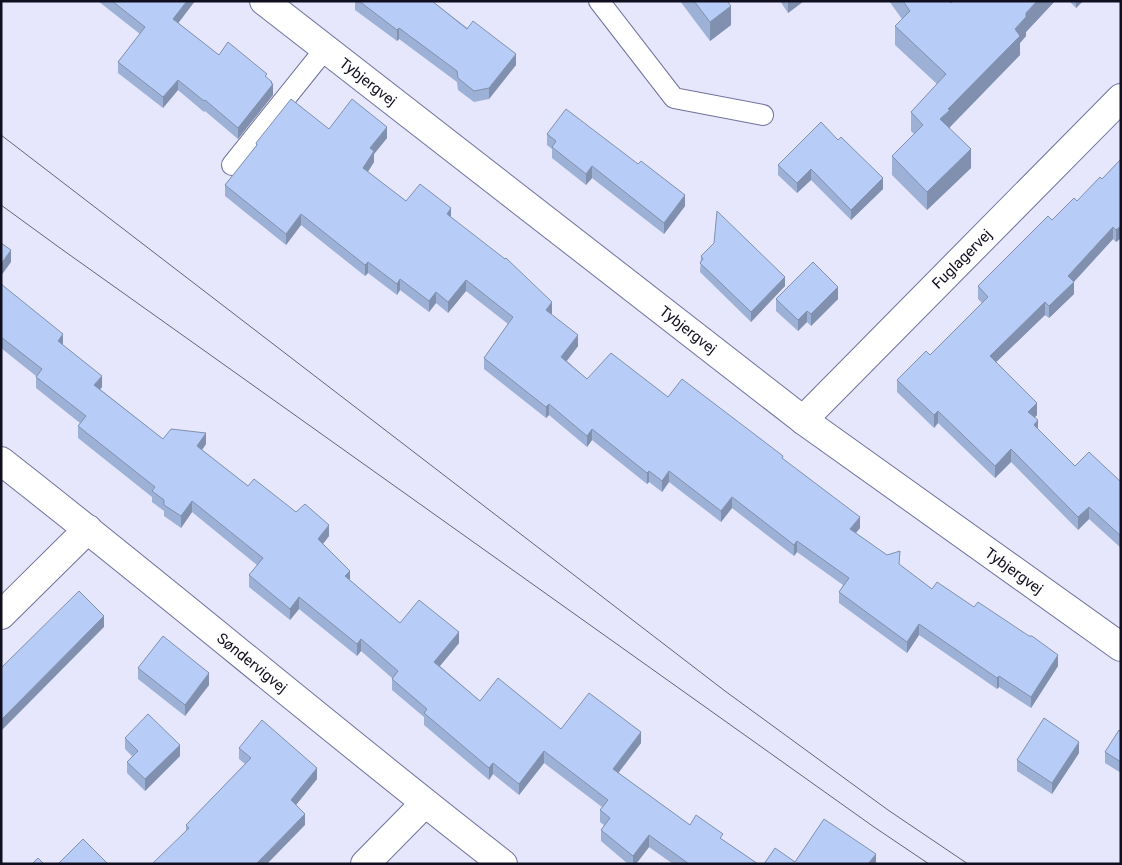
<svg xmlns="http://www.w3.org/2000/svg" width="1122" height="865" viewBox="0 0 1122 865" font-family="Roboto,sans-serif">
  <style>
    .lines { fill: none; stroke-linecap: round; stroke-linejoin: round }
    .service-casing { stroke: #70719e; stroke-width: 22 }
    .minor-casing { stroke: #70719e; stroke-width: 30 }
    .service { stroke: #fff; stroke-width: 20 }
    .minor { stroke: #fff; stroke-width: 28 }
    .tram { stroke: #656477; stroke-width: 1 }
    .wall { fill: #9db0d5 }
    .shaded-wall { fill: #8090ae }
    .building { fill: #b7cdf8; stroke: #8090ae }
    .labels { text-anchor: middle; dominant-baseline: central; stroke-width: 5; stroke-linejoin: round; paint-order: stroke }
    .street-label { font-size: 15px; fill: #100f20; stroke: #fff }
  </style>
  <rect width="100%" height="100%" fill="#e6e7fc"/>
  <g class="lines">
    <defs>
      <g id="service">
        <polyline points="599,1 674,98 763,115"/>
        <polyline points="232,165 325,49"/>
      </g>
      <g id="minor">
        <polyline points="264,1 803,420 1121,647"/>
        <polyline points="803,420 1121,98"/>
        <path d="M1 461C170 593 333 732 503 864"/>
        <polyline points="1,615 88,529"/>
        <polyline points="365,864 425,803"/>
      </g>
    </defs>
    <use href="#service" class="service-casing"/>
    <use href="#minor" class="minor-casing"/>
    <use href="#service" class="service"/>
    <use href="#minor" class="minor"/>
    <g class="tram">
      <polyline points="1,135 725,691 888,810 968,864"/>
      <polyline points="1,205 60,248 874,827 929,864"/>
    </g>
  </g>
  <g class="wall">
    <polygon points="98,1 195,1 178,23 219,55 267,78 272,84 273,95 238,139 205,111 204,112 178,90 163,108 118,73 118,62 140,34"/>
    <polygon points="355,1 432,1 516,65 489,99 474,102 458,90 457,82 399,39 397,41 355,10"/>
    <polygon points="680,1 727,1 731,25 710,41"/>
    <polygon points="780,1 804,1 788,13"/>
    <polygon points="889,1 949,1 951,3 953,1 1055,1 1026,32 1026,36 1020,43 1020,55 950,127 950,129 971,168 927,210 892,175 892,156 914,134 911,131 911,112 937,84 895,45 895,26 902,19"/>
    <polygon points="1069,1 1083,1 1076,8"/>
    <polygon points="821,122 883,189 851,220 811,180 797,193 778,175 778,165"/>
    <polygon points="329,129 387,138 374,154 374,162 368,172 406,201 451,217 552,313 551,315 578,346 567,361 587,379 668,397 783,460 860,528 856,533 932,589 1058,666 1031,708 999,687 997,689 919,635 907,653 839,603 839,592 843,585 797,552 794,556 732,508 721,522 669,482 662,492 649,482 647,484 592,440 587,447 549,415 546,418 484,369 484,358 508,324 466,291 448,313 436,303 429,312 400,290 397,295 368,273 365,276 301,225 286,245 225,196 225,185 256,146 256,143"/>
    <polygon points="547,134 685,206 664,234 592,178 586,185 552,158 552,149 547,145"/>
    <polygon points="1121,159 1121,238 1116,242 1113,239 1074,282 1074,294 1049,318 1045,315 996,362 1037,415 1035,417 1038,429 1075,466 1121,482 1121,548 1089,519 1078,530 1011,462 995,478 938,423 934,428 897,392 897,380 930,355 982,303 978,299 978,286 1052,220 1077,201 1102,179"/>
    <polygon points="701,256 785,286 751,322 700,272"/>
    <polygon points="1,284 63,345 102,387 100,389 163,439 206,444 202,450 248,486 296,512 329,536 323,544 350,580 400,623 459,643 440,666 480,701 561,729 641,743 618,773 690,825 723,840 758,864 673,864 649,847 636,864 628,864 601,841 601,830 604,825 600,822 600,810 602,807 544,763 519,795 493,774 489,780 424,725 424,717 392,690 392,678 361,651 357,656 299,609 290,620 249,587 249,575 257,565 192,512 181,528 164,516 164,511 152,502 152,497 78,438 78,426 80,423 36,388 36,376 1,348"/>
    <polygon points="776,299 838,299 811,326 807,322 798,331 776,311"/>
    <polygon points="138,668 209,685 185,716 138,679"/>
    <polygon points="1121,732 1121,773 1105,763 1105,752"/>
    <polygon points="125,738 180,756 145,791 127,773 127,762 132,756 125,749"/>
    <polygon points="239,748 317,779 296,805 305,825 186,831 186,825 245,764 239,759"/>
    <polygon points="1079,753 1052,794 1017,771 1017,760"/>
  </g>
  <g class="shaded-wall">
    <polygon points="187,1 195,1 173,30 173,19"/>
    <polygon points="788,1 804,1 788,13"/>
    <polygon points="1037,1 1055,1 1026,32 1026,36 1020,43 1020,55 950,127 950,129 940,119 1015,29 1026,13"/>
    <polygon points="1076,1 1083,1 1076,8"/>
    <polygon points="731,6 731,25 710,41 710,22"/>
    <polygon points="399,28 399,39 397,41 397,30"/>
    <polygon points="516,54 516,65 489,99 489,88"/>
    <polygon points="178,80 178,90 163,108 163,97"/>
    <polygon points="272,82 272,85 273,84 273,95 238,139 238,128"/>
    <polygon points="387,127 387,138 374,154 374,162 363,179 363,168 370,148"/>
    <polygon points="971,149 971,168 927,210 927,192"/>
    <polygon points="592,166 592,178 586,185 586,174"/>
    <polygon points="811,169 811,180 797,193 797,183"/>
    <polygon points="883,178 883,189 851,220 851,210"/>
    <polygon points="685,195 685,206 664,234 664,223"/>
    <polygon points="451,208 451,219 447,214"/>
    <polygon points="301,214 301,225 286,245 286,234"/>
    <polygon points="1121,226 1121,238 1116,242 1116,230"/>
    <polygon points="1113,227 1113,239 1069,287 1074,282 1074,294 1049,318 1049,306 1068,276"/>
    <polygon points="11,250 11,262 1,276 1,264"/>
    <polygon points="368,262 368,273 365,276 365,265"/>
    <polygon points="785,277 785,286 751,322 751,312"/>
    <polygon points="400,279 400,290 397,295 397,284"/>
    <polygon points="466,280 466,291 448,313 448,302"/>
    <polygon points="838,287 838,299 811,326 811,314"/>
    <polygon points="436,292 436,303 429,312 429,301"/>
    <polygon points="552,302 552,313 546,321 546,310"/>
    <polygon points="1045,302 1045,315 990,368 990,356"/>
    <polygon points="807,311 807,322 798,331 798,320"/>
    <polygon points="63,334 63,345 58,341"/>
    <polygon points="578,335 578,346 561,368 561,357"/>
    <polygon points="102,376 102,387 94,396 94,385"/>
    <polygon points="1037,403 1037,415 1028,425 1028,412"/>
    <polygon points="549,404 549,415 546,418 546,407"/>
    <polygon points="938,411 938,423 934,428 934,415"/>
    <polygon points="1038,420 1038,432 1034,425"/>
    <polygon points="592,429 592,440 587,447 587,436"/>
    <polygon points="206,433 206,444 197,457 197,446"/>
    <polygon points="1011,449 1011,462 995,478 995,466"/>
    <polygon points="649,471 649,482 647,484 647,473"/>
    <polygon points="669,471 669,482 662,492 662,481"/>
    <polygon points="732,497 732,508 721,522 721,511"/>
    <polygon points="192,501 192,512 181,528 181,516"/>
    <polygon points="1089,507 1089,519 1078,530 1078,517"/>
    <polygon points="860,517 860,528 850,540 850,529"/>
    <polygon points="329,525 329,536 318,550 318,539"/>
    <polygon points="797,541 797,552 794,556 794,545"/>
    <polygon points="350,571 350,582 345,576"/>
    <polygon points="299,597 299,609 290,620 290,609"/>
    <polygon points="104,616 104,627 1,731 1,720"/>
    <polygon points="919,624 919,635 907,653 907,642"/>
    <polygon points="459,632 459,643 434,673 434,662"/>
    <polygon points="361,639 361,651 357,656 357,644"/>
    <polygon points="1058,655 1058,666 1031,708 1031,697"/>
    <polygon points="209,673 209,685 185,716 185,705"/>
    <polygon points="999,676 999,687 997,689 997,678"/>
    <polygon points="641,732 641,743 613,780 613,769"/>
    <polygon points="1079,742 1079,753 1052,794 1052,783"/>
    <polygon points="180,745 180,756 145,791 145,779"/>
    <polygon points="544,751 544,763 519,795 519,784"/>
    <polygon points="493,763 493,774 489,780 489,768"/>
    <polygon points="317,768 317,779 291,811 291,800"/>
    <polygon points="305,814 305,825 267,864 256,864"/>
    <polygon points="649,835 649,847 636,864 633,864 633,856"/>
    <polygon points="876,854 876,864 868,864"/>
  </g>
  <g class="building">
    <polygon points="112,1 187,1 173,19 219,55 228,42 267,74 265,76 272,82 271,83 273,84 238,128 205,100 204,101 178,80 163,97 118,62 145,27"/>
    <polygon points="359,1 432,1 467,29 473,21 516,54 489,88 474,91 458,78 457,71 399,28 397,30"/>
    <polygon points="694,1 727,1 731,6 710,22"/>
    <polygon points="903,1 949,1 951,3 953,1 1037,1 1026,13 1026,17 1015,29 1020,36 948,109 950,110 940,119 971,149 927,192 892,156 923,125 911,112 946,74 895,26 910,11"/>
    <polygon points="291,99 329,129 352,99 387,127 370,148 374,151 363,168 406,201 420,184 451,208 447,214 505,259 506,258 552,302 546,310 578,335 561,357 587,379 611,353 668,397 682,379 783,456 782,458 860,517 850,529 887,555 900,551 899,564 932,589 937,582 974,607 978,602 1029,636 1032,636 1058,655 1031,697 999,676 997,678 919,624 907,642 839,592 849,578 797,541 794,545 732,497 721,511 669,471 662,481 649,471 647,473 592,429 587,436 549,404 546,407 484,358 513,317 466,280 448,302 436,292 429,301 400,279 397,284 368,262 365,265 301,214 286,234 225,185 257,145 256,143"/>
    <polygon points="566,109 638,164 641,161 685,195 664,223 592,166 586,174 552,147 556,141 547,134"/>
    <polygon points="821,122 838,140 841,137 883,178 851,210 811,169 797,183 778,165"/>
    <polygon points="1121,159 1121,226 1116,230 1113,227 1068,276 1074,282 1049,306 1045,302 990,356 1037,403 1028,412 1038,420 1034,425 1075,466 1089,452 1121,482 1121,536 1089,507 1078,517 1011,449 995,466 938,411 934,415 897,380 926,351 930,355 988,297 978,286 1048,216 1052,220 1074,198 1077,201 1100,177 1102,179"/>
    <polygon points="717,211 785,277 751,312 700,263 703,259 701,256 714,243"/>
    <polygon points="1,243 11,250 1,264"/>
    <polygon points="813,262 838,287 811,314 807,311 798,320 776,299"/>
    <polygon points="1,284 63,334 58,341 102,376 94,385 163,439 171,429 206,433 197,446 248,486 254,479 296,512 305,504 329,525 318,539 350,571 345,576 400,623 419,600 459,632 434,662 480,701 498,678 561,729 589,693 641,732 613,769 690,825 696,815 723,834 720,838 758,864 689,864 649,835 633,856 601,830 610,818 600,810 608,800 544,751 519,784 493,763 489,768 424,713 427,709 392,679 398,671 361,639 357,644 299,597 290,609 249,575 263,558 192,501 181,516 164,505 164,500 152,491 155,487 78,426 86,416 36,377 42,369 1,337"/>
    <polygon points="79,591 104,616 1,720 1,668"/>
    <polygon points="163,636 209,673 185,705 138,668"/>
    <polygon points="148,714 180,745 145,779 127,762 138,751 125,738"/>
    <polygon points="1044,718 1079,742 1052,783 1017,760"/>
    <polygon points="262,720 317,768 291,800 305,814 256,864 152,864 189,828 186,825 251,758 239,748"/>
    <polygon points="1119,730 1121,732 1121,762 1105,752"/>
    <polygon points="824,819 876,854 868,864 764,864 775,848 795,862"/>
    <polygon points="83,839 108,864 58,864"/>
    <polygon points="38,858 44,864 32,864"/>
  </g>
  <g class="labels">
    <g class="street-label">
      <text transform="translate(368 82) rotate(38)">Tybjergvej</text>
      <text transform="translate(962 259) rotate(-45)">Fuglagervej</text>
      <text transform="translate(688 330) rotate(38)">Tybjergvej</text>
      <text transform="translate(1014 571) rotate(36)">Tybjergvej</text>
      <text transform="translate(252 663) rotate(39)">Søndervigvej</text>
    </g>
  </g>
  <rect width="1122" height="865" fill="none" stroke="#100f20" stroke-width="5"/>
</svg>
